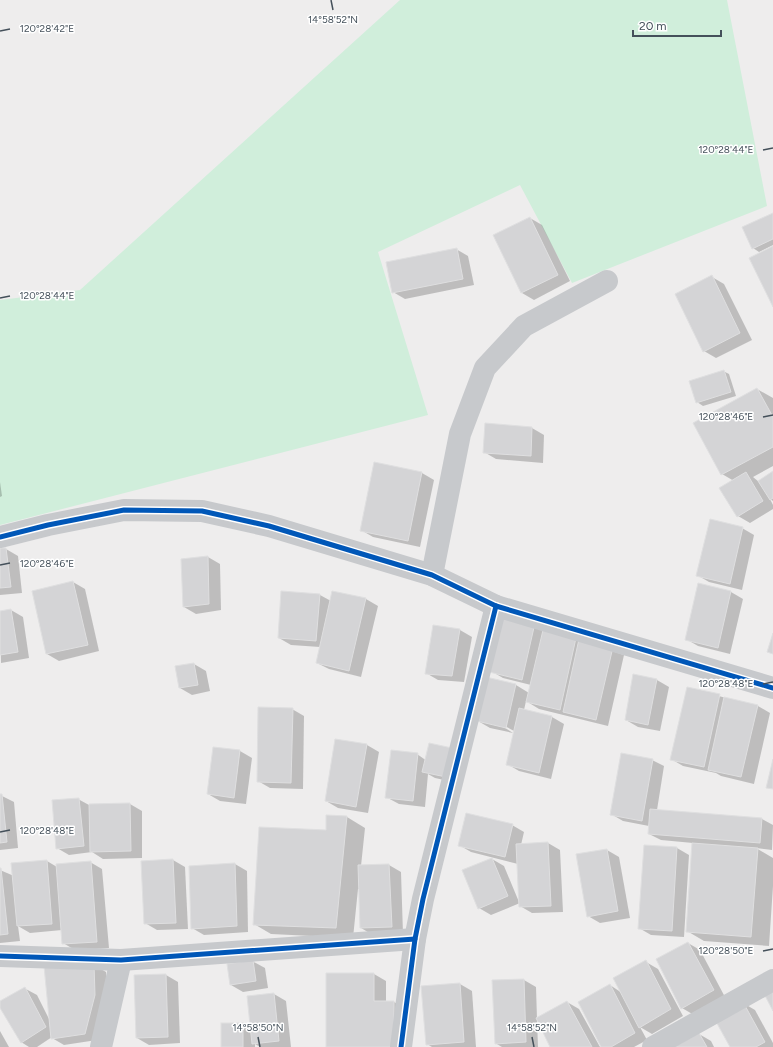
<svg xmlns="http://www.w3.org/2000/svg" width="773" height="1047" viewBox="0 0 773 1047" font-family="Figtree,sans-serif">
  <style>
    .green { fill: #d0eedb }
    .shadow { fill: #0003 }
    .building { fill: #d4d4d6; stroke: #dfdfe0 }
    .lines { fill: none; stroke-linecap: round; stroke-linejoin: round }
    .minor { stroke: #c7c9cc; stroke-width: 22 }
    .cycleway-casing { stroke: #fff; stroke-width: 8 }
    .cycleway { stroke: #0057b8; stroke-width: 5 }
    .ticks { fill: none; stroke: #44505a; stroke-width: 1.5 }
    .ticks-label { font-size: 10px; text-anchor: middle; fill: #44505a; stroke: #fff; stroke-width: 3; stroke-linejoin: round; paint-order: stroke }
  </style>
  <rect width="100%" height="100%" fill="#eeeded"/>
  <polygon class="green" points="400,0 727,0 767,206 572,283 520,185 378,252 428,415 0,525 0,300 80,290"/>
  <g class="shadow">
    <polygon points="773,214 773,245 759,252 753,248"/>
    <polygon points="530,218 542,225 570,281 534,300 522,293"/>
    <polygon points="456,249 468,256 474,285 405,299 393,292"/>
    <polygon points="712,277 724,284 752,340 716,358 704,351"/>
    <polygon points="723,371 729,374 736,396 703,406 697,402"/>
    <polygon points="757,389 773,398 773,466 753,477 759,482 773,472 773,501 770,499 773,505 773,509 750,523 738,516 734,481 722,474"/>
    <polygon points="486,425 532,428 544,435 543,463 496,459 484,452"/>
    <polygon points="375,463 422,473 434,480 420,547 373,537 361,530"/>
    <polygon points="0,482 2,496 0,497"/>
    <polygon points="742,528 754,535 742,590 709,582 697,575"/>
    <polygon points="0,549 6,549 18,556 22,593 0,595"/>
    <polygon points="208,557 220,564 221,610 196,614 184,607 182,559"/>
    <polygon points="73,582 85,589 99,651 59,661 47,654"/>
    <polygon points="731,592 743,599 730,654 698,646 686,639"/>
    <polygon points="320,595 331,601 366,599 378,606 361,677 329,669 317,663 320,647 291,645 279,638"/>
    <polygon points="11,610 23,617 29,658 1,663 0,612"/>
    <polygon points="503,616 624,655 608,726 539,709 526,701 524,710 552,717 564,724 551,779 519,771 507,764 514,731 503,725 502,726 513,733 490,728 478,721 516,685 529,693 531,685 503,678 491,671"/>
    <polygon points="434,626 460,630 472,637 464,682 438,680 426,673"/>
    <polygon points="194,664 206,671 210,691 192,695 180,688 176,667"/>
    <polygon points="634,676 657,680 669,687 660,731 638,727 626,720"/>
    <polygon points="687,688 758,706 770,713 754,784 721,776 716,773 683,766 671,759"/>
    <polygon points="292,709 304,716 303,789 270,788 258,781"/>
    <polygon points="367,745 379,752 368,813 338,808 326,801"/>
    <polygon points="240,751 252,758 246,804 220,801 208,794"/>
    <polygon points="417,754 458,783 435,778 428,774 425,807 399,804 386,797"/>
    <polygon points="652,760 664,766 657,810 762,819 773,825 772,850 756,848 773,858 773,886 769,946 704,941 687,931 693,843 661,840 649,834 649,826 623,821 611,814"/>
    <polygon points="0,795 14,802 18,848 0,850"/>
    <polygon points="78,799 89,805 130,804 142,811 142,858 103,859 92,852 69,855 57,848"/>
    <polygon points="327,816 347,817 365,828 361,866 389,865 401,872 403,934 373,935 361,928 359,889 358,889 353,938 271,934 254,924 327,831"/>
    <polygon points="512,825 524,832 521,845 548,843 560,850 563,912 532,913 520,906 520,903 491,915 479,908 464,871 492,859 504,866 519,902 518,864 471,852 459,845"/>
    <polygon points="645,846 677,848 689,855 684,937 651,935 639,928"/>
    <polygon points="607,850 619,857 630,918 600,923 588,916 578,855"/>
    <polygon points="173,860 185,867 188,929 157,930 145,923 142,862"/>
    <polygon points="47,861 57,867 90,862 102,869 109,948 75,950 63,943 62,930 30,933 18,926 20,941 0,943 0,870 14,876"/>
    <polygon points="235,864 247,871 248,932 204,935 192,928 190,867"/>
    <polygon points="688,943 700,950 725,997 694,1015 682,1008"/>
    <polygon points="252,961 265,968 268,988 243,992 231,985"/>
    <polygon points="646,962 658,969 683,1016 652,1034 640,1027 647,1040 634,1047 601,1047 610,985 622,993"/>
    <polygon points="94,965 106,972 107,1003 97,1040 64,1045 52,1038 52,1037 37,1047 29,1047 21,1042 0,1006 0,1002 24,988 37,995 50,1021"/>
    <polygon points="327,974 374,974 386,981 386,1002 394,1002 406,1009 406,1047 327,1047"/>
    <polygon points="166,975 178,982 180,1043 149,1045 137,1038"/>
    <polygon points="524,980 536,987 537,1019 567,1002 579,1009 600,1047 551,1047 537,1019 538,1047 502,1047 495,1043"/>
    <polygon points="460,984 472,991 476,1047 432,1047 427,1044"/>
    <polygon points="274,994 286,1001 291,1047 260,1047 255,1044 255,1047 222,1047 243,1024 252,1029 248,997"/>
    <polygon points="743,1003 755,1010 773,1043 773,1047 731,1047"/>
    <polygon points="0,1031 9,1047 0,1047"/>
    <polygon points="699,1034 711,1041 714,1047 676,1047"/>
  </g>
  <g class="building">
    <polygon points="773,213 773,239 752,249 742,227"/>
    <polygon points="530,217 558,275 521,293 493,235"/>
    <polygon points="773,246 773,307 749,258"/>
    <polygon points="457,248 463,279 392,293 386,262"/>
    <polygon points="712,275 740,333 703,352 675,294"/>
    <polygon points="724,370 731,392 696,403 689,381"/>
    <polygon points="757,388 773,417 773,447 721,475 693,423"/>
    <polygon points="485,423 532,427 531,456 483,453"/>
    <polygon points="374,462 422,472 408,541 360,531"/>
    <polygon points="773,471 773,498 770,500 758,481"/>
    <polygon points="746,472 763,501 737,517 719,488"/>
    <polygon points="710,519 743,527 730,584 696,576"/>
    <polygon points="0,548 6,548 11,587 0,588"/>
    <polygon points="208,556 209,604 183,607 181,559"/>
    <polygon points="73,581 88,645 46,654 32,591"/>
    <polygon points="698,583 731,591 718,648 685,640"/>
    <polygon points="281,591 320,594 316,641 278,638"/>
    <polygon points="332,591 366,598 349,671 316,663"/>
    <polygon points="11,609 18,652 0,655 0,611"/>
    <polygon points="503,615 535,623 522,680 489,672"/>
    <polygon points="433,625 460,629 452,676 425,674"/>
    <polygon points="543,630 576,638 560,710 526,702"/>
    <polygon points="773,633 773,654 767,652"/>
    <polygon points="579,639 613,647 596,720 563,712"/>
    <polygon points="194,663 198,685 179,688 175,666"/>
    <polygon points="633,674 657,679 648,725 625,720"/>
    <polygon points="486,677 516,684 506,728 477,721"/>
    <polygon points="687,687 720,694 704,767 670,760"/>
    <polygon points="724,697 758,705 741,777 708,770"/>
    <polygon points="258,707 293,708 291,783 257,782"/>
    <polygon points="519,708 552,716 539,773 506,765"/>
    <polygon points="335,739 367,744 356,807 325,801"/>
    <polygon points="429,743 452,748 446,777 422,772"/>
    <polygon points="213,747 240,750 234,798 207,794"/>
    <polygon points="391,750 418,753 413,801 385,798"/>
    <polygon points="621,753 653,759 642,821 610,815"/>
    <polygon points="773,759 773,789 766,788"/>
    <polygon points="0,794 2,794 7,842 0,843"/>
    <polygon points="79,798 84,846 56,849 52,800"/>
    <polygon points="130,803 131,851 90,852 89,804"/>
    <polygon points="650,809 762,818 760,843 648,834"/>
    <polygon points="466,813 513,824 505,857 458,846"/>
    <polygon points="326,815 347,816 336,928 253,925 259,827 326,830"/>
    <polygon points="548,842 551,906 519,907 516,844"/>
    <polygon points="692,843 758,848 751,937 686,932"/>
    <polygon points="644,845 677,847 672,931 638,929"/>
    <polygon points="607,849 618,911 587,917 576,854"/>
    <polygon points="492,858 508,896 478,909 462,870"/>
    <polygon points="173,859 176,923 144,924 141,861"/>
    <polygon points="47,860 52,924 17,926 11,863"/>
    <polygon points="91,861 97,942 62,944 56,864"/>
    <polygon points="235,863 237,926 191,929 189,866"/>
    <polygon points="389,864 392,927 360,928 358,865"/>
    <polygon points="0,868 1,868 8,934 0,935"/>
    <polygon points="688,942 714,990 681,1009 656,959"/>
    <polygon points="253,960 256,981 230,985 227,964"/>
    <polygon points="646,960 671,1009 639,1028 613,978"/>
    <polygon points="94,964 95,995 85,1034 51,1039 44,966"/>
    <polygon points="326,973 374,973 374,1001 394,1001 394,1047 326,1047"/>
    <polygon points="166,974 168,1037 136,1038 134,975"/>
    <polygon points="524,979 526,1042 495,1044 492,980"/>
    <polygon points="460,983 464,1042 426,1045 421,986"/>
    <polygon points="610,984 635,1033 611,1047 601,1047 578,1002"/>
    <polygon points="773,984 773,1011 762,990"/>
    <polygon points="25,987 46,1027 21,1043 0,1008 0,1001"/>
    <polygon points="274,993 279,1041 252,1044 247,996"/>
    <polygon points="567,1001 592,1047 550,1047 536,1018"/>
    <polygon points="743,1002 765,1042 756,1047 730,1047 714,1018"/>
    <rect x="221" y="1023" width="22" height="24"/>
    <polygon points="699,1033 707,1047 674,1047"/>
  </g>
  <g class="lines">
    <g class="minor">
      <polyline points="0,537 48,525 124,510 202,511 269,526 432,575 496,606 773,688"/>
      <polyline points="432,575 460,434 485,368 524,326 607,281"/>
      <polyline points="0,956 121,960 415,939"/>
      <polyline points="101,1047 121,960"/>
      <polyline points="401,1047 415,939 423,899 496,606"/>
      <polyline points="653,1047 773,980"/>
    </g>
    <defs>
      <g id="cycleway">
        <polyline points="0,537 48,525 124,510 202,511 269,526 432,575 496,606 773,688"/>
        <polyline points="0,956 121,960 415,939"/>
        <polyline points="401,1047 415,939 423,899 496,606"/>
      </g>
    </defs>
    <use href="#cycleway" class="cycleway-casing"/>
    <use href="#cycleway" class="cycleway"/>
  </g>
  <path class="ticks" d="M331 0 333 10M0 31 10 29M763 150 773 148M0 298 10 296M763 417 773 415M0 565 10 563M763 684 773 682M0 832 10 830M763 951 773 949M258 1037 260 1047M532 1037 534 1047"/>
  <g class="ticks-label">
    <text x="333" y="23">14°58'52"N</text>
    <text x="47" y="32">120°28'42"E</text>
    <text x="726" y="153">120°28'44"E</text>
    <text x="47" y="299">120°28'44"E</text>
    <text x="726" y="420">120°28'46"E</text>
    <text x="47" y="567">120°28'46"E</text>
    <text x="726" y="687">120°28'48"E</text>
    <text x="47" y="834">120°28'48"E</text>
    <text x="726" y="954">120°28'50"E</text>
    <text x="258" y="1031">14°58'50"N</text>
    <text x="532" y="1031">14°58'52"N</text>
  </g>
  <path d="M633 30v6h88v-6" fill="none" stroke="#44505a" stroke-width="2"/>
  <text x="639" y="30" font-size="12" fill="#44505a" stroke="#ffffff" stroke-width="3" paint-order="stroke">20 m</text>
</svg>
